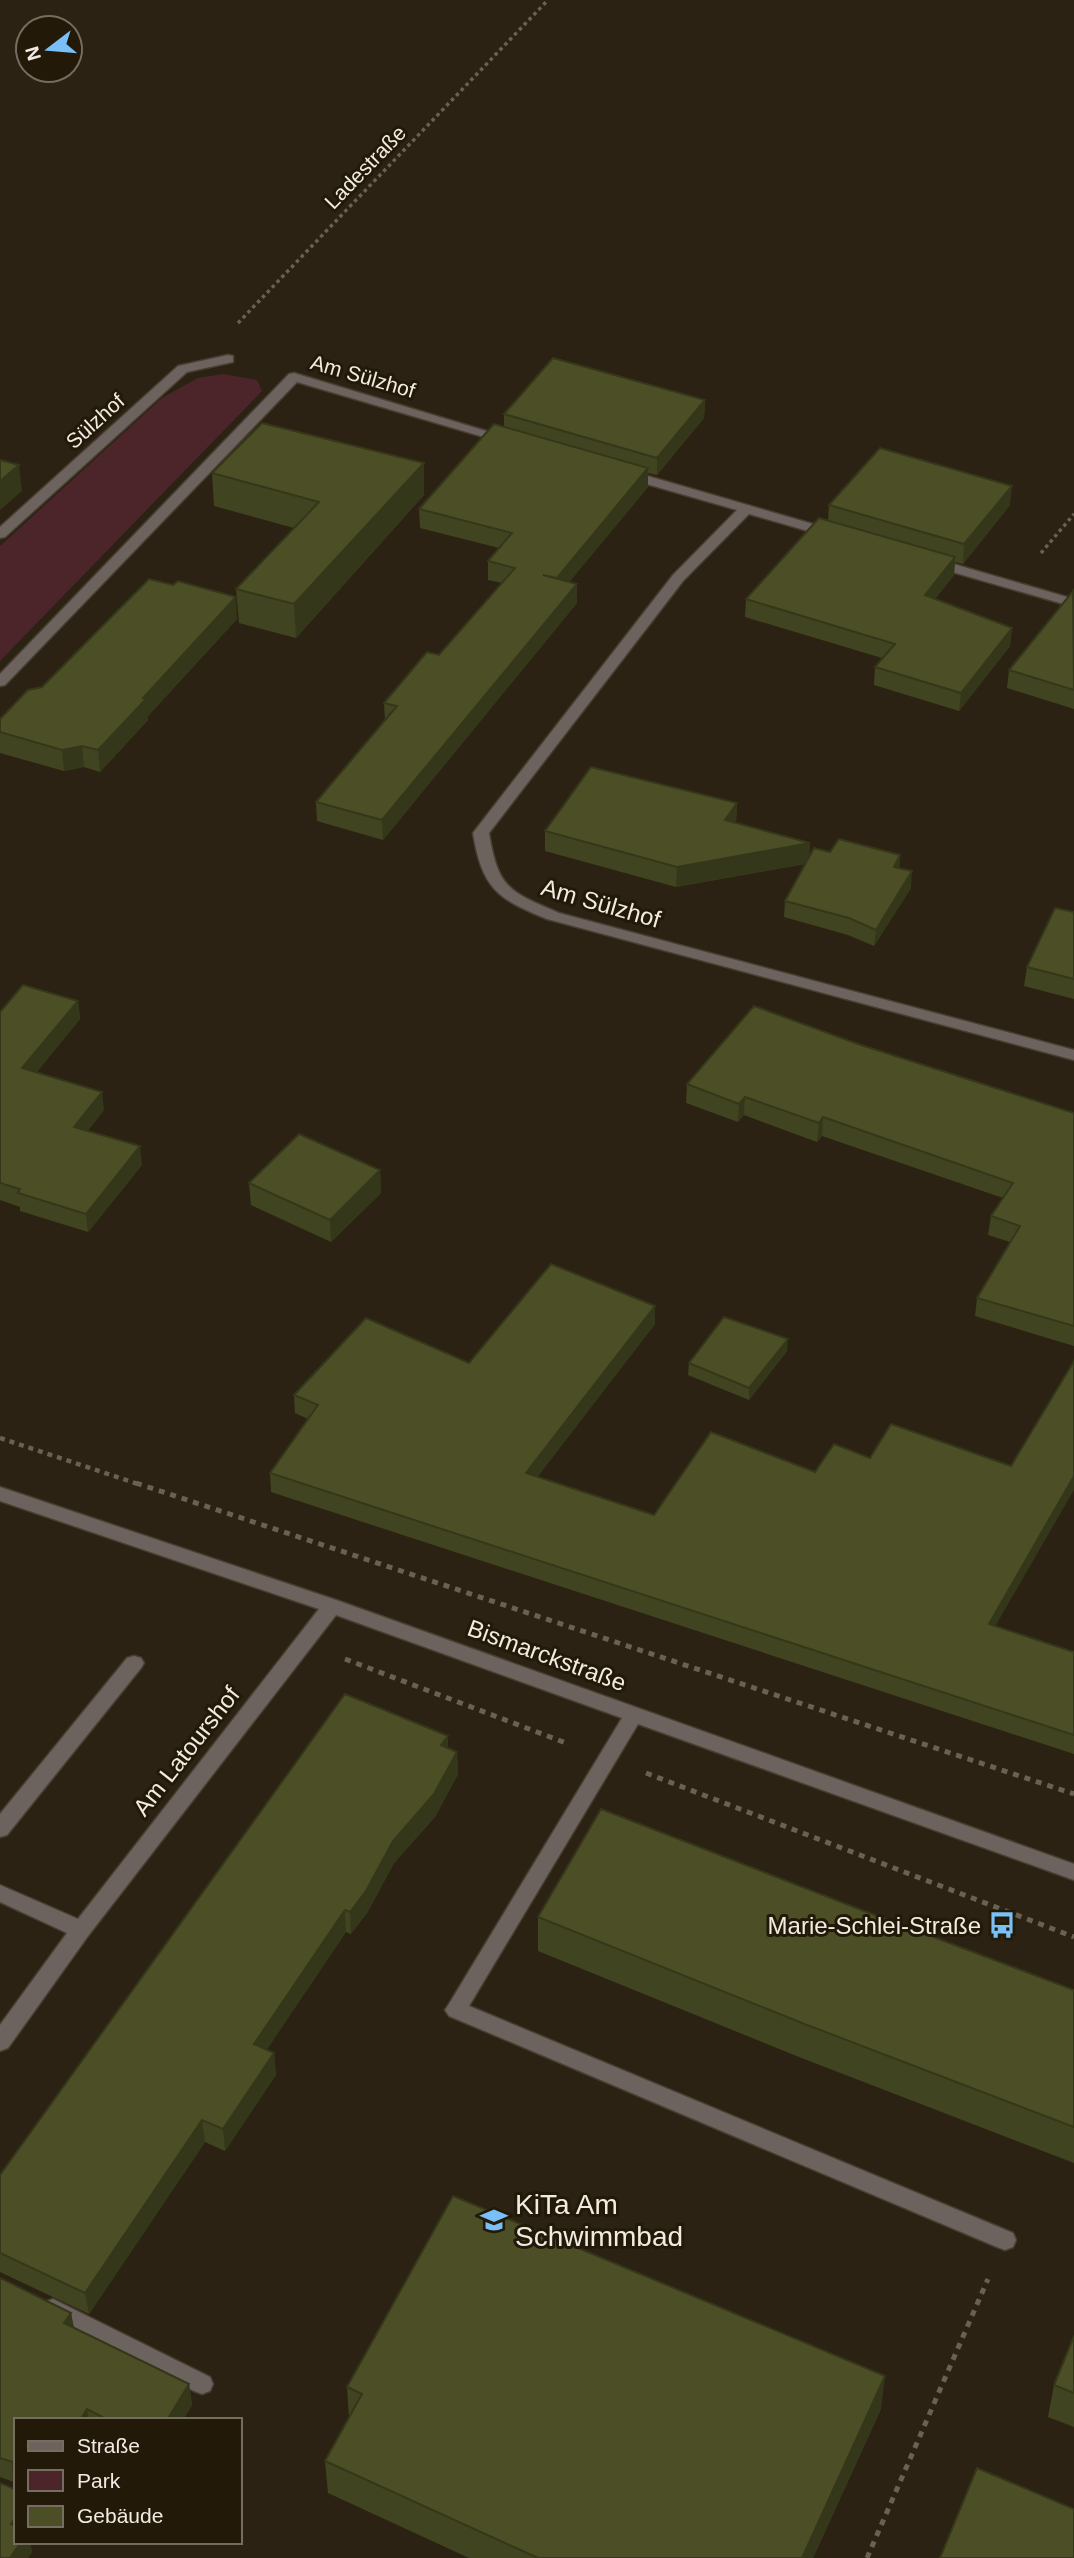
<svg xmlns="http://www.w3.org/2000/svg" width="1074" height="2558" viewBox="0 0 1074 2558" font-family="Arial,sans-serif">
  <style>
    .green { fill: #4c252a }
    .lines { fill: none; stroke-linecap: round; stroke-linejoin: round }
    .minor-casing { stroke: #483e30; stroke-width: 3 }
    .path-far2 { stroke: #6a6153; stroke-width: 3.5; stroke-dasharray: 3.5 3.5; stroke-linecap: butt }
    .path-far1 { stroke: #6a6153; stroke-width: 4.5; stroke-dasharray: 5 5; stroke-linecap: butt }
    .path { stroke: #6a6153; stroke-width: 5; stroke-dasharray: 6 6; stroke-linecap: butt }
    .minor { fill: #6c635f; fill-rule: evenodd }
    .wall { fill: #414420 }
    .shaded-wall { fill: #35371a }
    .building { fill: #4c4f25; stroke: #35371a; stroke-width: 2 }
    .labels { text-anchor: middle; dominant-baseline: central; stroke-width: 6; stroke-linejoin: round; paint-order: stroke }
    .far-street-label { font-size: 21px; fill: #f1ebe1; stroke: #221909 }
    .street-label { font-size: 24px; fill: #f1ebe1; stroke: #221909 }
    .poi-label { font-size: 24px; fill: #f1ebe1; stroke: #221909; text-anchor: end }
    .near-poi-label { font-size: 28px; fill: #f1ebe1; stroke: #221909; text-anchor: start }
  </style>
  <rect width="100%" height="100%" fill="#2c2213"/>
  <polygon class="green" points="223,374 257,380 262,391 0,661 0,546 162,398 198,378"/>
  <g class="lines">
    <defs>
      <g id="minor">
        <polygon points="228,355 233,356 233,362 187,372 5,537 0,538 0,527 178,366"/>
        <polygon points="294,373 516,440 509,444 504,443 297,382 5,685 0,686 0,674 289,374"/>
        <path d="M627 470 837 531 839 534 832 538 749 514 683 581 489 833C498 888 509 892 559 913L1074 1050V1060L547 919C497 899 482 888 473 833L673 575 737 510 622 477V471Z"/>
        <polygon points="933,558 1074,599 1074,607 928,565 928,559"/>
        <polygon points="0,1487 339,1601 1074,1864 1074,1880 638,1724 469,2006 1013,2233 1016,2240 1013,2247 1005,2250 997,2247 449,2016 445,2010 449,2004 622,1718 336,1615 88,1936 8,2048 0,2051 0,2025 67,1933 0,1902 0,1885 78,1919 319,1609 0,1501"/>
        <polygon points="134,1656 141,1658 144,1663 141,1668 7,1835 0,1837 0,1814 127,1658"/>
        <polygon points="53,2299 210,2377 213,2384 210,2391 202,2394 194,2391 45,2316 42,2309 45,2302"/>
      </g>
    </defs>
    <use href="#minor" class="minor-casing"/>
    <g class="path-far2">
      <polyline points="238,323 548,0"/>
      <polyline points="1041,553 1074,514"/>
    </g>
    <polyline class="path-far1" points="0,1438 141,1485"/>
    <g class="path">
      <polyline points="136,1483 1074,1794"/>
      <polyline points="345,1659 566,1743"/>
      <polyline points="646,1773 1074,1937"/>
      <polyline points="867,2558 988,2279"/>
    </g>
    <use href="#minor" class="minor"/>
  </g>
  <g class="wall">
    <polygon points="705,400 704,418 657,475 648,473 648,487 569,582 577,603 383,840 317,821 316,802 385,721 384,703 439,655 502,583 488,580 488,561 499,548 420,528 419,509 504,426 504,414"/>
    <polygon points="424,463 424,495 296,638 239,623 236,589 294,528 214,506 212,473"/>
    <polygon points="829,505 1010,505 963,564 955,562 954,575 935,599 1012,628 1010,646 959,711 874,685 875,667 882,658 745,617 746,599 828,521"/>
    <polygon points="1074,591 1074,709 1007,688 1009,670"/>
    <polygon points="237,619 148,716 148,720 100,772 84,767 64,771 0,753 0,719 42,687"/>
    <polygon points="737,803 736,823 810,843 809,857 830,852 900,855 899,868 911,888 874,946 848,935 784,917 785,901 805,864 676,887 545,851 545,831"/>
    <polygon points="1074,912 1074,999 1024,986 1027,967"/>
    <polygon points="78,1001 80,1019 36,1072 104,1110 87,1131 142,1165 88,1232 20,1211 20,1207 0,1200 0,1012"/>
    <polygon points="858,1044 1074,1113 1074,1346 975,1316 977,1298 1010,1242 988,1235 991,1216 1003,1198 822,1136 817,1142 744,1115 738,1122 686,1103 687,1084"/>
    <polygon points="380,1170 381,1193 331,1242 251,1205 249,1183"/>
    <polygon points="655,1324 537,1477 1074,1652 1074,1754 271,1492 270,1473 308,1419 295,1413 294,1395 469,1363"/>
    <polygon points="787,1351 749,1400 688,1375 689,1363"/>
    <polygon points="448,1748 457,1752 458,1774 435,1817 394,1863 367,1913 351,1934 346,1932 266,2050 274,2053 276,2075 225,2151 205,2142 89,2314 0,2272 0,2175"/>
    <polygon points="859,1909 1074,1990 1074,2163 799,2057 538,1951 538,1917"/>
    <polygon points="0,2278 71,2313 74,2328 189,2384 192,2405 183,2420 16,2420 16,2542 30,2542 32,2552 28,2558 0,2558 0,2483 14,2489 14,2482 0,2477"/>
    <polygon points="1074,2336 1074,2427 1048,2417 1054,2385"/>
    <polygon points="347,2387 881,2409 813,2558 469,2558 328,2493 325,2461 349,2417"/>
  </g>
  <g class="shaded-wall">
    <polygon points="705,400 704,418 657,475 657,458"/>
    <polygon points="424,463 424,495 296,638 294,604"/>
    <polygon points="19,465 22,491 0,510 0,481"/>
    <polygon points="648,468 648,487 557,597 557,578"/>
    <polygon points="1012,486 1010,505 963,564 964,544"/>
    <polygon points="955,557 954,575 923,613 925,595"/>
    <polygon points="577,584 577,603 383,840 382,820"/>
    <polygon points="236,597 237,619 148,716 148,720 100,772 98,750 143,698"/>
    <polygon points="1012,628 1010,646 959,711 961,693"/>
    <polygon points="82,746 84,767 64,771 62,750"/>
    <polygon points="737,803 736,824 725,820"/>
    <polygon points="810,843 809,863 676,887 677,867"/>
    <polygon points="900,855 899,872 894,867"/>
    <polygon points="912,871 911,888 874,946 876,930"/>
    <polygon points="78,1001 80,1019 25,1087 22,1068"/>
    <polygon points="102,1092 104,1110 76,1146 74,1127"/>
    <polygon points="745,1097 744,1115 738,1122 739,1104"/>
    <polygon points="823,1117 822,1136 817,1142 819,1123"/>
    <polygon points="140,1146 142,1165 88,1232 86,1214"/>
    <polygon points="380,1170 381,1193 331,1242 330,1220"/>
    <polygon points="655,1306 655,1324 526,1492 526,1473"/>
    <polygon points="788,1339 787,1351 749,1400 749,1388"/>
    <polygon points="1074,1476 1074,1490 986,1642 989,1624"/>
    <polygon points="448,1736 448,1758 441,1745"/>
    <polygon points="457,1752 458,1774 435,1817 394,1863 367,1913 351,1934 350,1912 393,1841"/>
    <polygon points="345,1910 346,1932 256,2066 254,2044"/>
    <polygon points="274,2053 276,2075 225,2151 223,2129"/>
    <polygon points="202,2120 205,2142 89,2314 85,2293"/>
    <polygon points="71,2313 75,2334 64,2323"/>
    <polygon points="885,2376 881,2409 813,2558 802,2558"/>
    <polygon points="189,2384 192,2405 183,2420 167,2420"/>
    <polygon points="87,2409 89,2420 80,2420"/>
    <polygon points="16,2517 16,2542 11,2524"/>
    <polygon points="21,2542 30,2542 32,2552 28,2558 10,2558"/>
  </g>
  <g class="building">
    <polygon points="553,358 705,400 657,458 504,414"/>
    <polygon points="262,423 424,463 294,604 236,589 319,502 212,473"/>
    <polygon points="494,424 648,468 557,578 543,575 577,584 382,820 316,802 397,706 384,703 427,652 439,655 515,568 488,561 512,533 419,509"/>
    <polygon points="880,448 1012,486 964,544 829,505"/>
    <polygon points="0,460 19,465 0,481"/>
    <polygon points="819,518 955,557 925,595 1012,628 961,693 875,667 895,644 746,599"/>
    <polygon points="149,579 173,585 178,581 236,597 143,698 146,699 98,750 82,746 62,750 0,732 0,719 28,690 42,687"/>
    <polygon points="1073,591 1074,690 1009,670"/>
    <polygon points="591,767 737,803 725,820 810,843 677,867 545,831"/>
    <polygon points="839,839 900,855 894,867 912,871 876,930 849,918 785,901 814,848 830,852"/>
    <polygon points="1055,908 1074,912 1074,979 1027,967"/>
    <polygon points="23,985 78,1001 22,1068 102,1092 74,1127 140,1146 86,1214 18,1193 20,1189 0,1183 0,1012"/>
    <polygon points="754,1006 858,1044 1074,1113 1074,1326 977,1298 1020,1226 991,1216 1013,1183 823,1117 819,1123 745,1097 739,1104 687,1084"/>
    <polygon points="299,1134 380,1170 330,1220 249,1183"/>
    <polygon points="551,1264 655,1306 526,1473 654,1515 711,1432 815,1472 834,1444 870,1458 891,1424 1011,1466 1074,1361 1074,1476 989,1624 1074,1652 1074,1735 270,1473 318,1405 294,1395 366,1318 469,1363"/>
    <polygon points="724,1317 788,1339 749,1388 689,1363"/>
    <polygon points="345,1694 448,1736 441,1745 457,1752 434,1794 393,1841 366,1891 350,1912 345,1910 254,2044 274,2053 223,2129 202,2120 85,2293 0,2253 0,2175"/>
    <polygon points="601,1809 859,1909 1074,1990 1074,2127 802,2023 538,1917"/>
    <polygon points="453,2196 885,2376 802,2558 538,2558 325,2461 362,2394 347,2387"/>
    <polygon points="0,2278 71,2313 64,2323 189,2384 167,2420 108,2420 87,2409 80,2420 16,2420 16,2517 11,2524 16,2527 16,2542 21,2542 10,2558 0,2558 0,2483 14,2489 13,2462 0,2458"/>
    <polygon points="1074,2336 1074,2393 1054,2385"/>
    <polygon points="977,2468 1074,2509 1074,2558 940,2558"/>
  </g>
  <defs>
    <symbol id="bus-bare" viewBox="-9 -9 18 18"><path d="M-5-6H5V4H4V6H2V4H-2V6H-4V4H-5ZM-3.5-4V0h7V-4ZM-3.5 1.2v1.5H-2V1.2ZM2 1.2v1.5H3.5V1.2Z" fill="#79bff8" stroke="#221909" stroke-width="2.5" paint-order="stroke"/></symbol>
    <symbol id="school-bare" viewBox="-9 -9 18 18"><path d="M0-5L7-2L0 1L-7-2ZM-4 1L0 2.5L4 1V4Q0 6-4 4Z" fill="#79bff8" stroke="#221909" stroke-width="2.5" paint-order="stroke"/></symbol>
  </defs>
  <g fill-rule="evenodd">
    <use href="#bus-bare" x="983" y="1906" width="38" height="38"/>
    <use href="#school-bare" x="475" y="2201" width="38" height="38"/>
  </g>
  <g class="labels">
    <g class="far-street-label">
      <text transform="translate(365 167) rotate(-46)">Ladestraße</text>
      <text transform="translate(363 376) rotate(16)">Am Sülzhof</text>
      <text transform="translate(95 421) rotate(-42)">Sülzhof</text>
    </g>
    <g class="street-label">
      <text transform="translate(601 903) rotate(16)">Am Sülzhof</text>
      <text transform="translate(547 1655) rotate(20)">Bismarckstraße</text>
      <text transform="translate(186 1751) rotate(-52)">Am Latourshof</text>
    </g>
    <g class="poi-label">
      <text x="981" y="1925">Marie-Schlei-Straße</text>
    </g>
    <g class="near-poi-label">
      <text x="515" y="2204">KiTa Am<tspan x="515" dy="32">Schwimmbad</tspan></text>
    </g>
  </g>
  <rect x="14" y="2418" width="228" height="126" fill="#221909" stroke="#756d5f" stroke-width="2"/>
  <rect x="28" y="2441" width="35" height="10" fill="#6c635f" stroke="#756d5f" stroke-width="2"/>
  <text x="77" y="2453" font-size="21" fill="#f1ebe1">Straße</text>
  <rect x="28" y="2470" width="35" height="21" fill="#4c252a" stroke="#756d5f" stroke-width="2"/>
  <text x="77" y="2488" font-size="21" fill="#f1ebe1">Park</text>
  <rect x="28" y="2506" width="35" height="21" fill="#4c4f25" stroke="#756d5f" stroke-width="2"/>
  <text x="77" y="2523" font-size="21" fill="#f1ebe1">Gebäude</text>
  <g transform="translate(49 49) rotate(254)"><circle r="33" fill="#221909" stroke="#756d5f" stroke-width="2"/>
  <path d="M0-5L12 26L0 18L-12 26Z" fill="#79bff8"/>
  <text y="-10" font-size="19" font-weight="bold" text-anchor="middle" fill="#f1ebe1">N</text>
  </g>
</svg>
